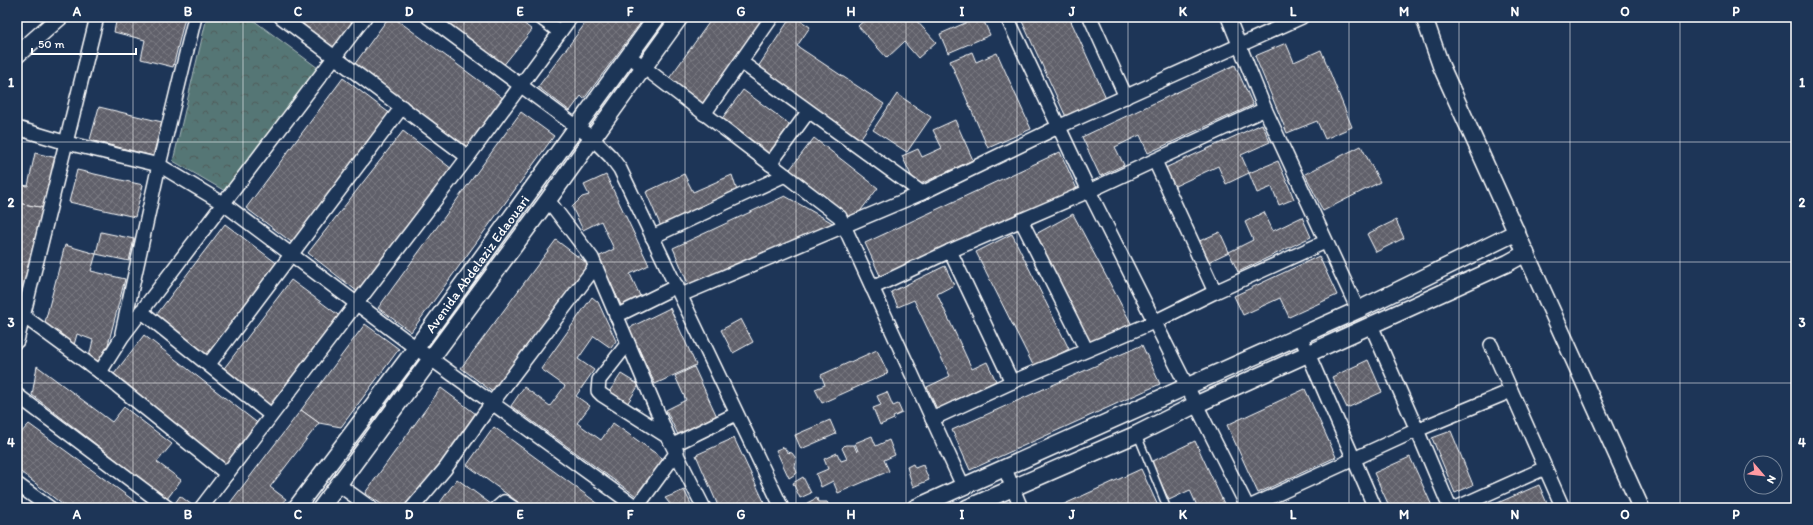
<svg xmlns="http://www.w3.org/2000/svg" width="1813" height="525" viewBox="0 0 1813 525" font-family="Itim,sans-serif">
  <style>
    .forest { fill: url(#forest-crowns); stroke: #aababa }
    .building { fill: url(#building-cross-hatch); stroke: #fff }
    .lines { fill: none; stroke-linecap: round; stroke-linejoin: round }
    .service-casing { stroke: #fff; stroke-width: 9 }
    .minor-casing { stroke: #fff; stroke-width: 16 }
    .tertiary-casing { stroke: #fff; stroke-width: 19 }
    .service { stroke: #1d3557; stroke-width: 6 }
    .minor { stroke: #1d3557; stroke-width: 13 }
    .tertiary { stroke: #1d3557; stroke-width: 16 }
    .grid { fill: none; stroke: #fff; stroke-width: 1; stroke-opacity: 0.55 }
    .labels { text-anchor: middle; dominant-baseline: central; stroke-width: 3.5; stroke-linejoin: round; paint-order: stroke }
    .street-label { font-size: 14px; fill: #fff; stroke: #1d3557 }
    .neatline { fill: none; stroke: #fff; stroke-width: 1.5 }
    .grid-label { font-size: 13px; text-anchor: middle; font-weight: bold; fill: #fff }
  </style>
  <defs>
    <pattern id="forest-crowns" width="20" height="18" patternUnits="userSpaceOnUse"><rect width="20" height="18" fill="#557675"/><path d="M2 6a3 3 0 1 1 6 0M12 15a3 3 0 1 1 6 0" fill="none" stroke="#505d5c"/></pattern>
    <pattern id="building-cross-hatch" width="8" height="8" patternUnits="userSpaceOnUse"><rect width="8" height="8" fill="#60606a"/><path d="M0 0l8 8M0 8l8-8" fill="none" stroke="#787880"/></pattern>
  </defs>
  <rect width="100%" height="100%" fill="#1d3557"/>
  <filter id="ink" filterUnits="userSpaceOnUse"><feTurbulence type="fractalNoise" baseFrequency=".025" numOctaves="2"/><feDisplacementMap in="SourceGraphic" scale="8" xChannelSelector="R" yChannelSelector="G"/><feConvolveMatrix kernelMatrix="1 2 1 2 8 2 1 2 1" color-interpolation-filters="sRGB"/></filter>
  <g filter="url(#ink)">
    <polygon class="forest" points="207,17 249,17 318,68 225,191 173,161"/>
    <g class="building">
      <polygon points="117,17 185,17 173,67 141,59 145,40 114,32"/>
      <polygon points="288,17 357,17 334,50"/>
      <polygon points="389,17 393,17 504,99 467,149 354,65"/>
      <polygon points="439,17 516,17 532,30 502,67"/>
      <polygon points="546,17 566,17 559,27"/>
      <polygon points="590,17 645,17 584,99 581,96 570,111 538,87"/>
      <polygon points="713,17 764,17 702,104 668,80"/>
      <polygon points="791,17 795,17 810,27 797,46 884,104 860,139 756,70"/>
      <polygon points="868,17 913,17 936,42 918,58 904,42 887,58 858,26"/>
      <polygon points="979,17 982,17 990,35 948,53 940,34"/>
      <polygon points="1020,17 1069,17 1107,100 1067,119"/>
      <polygon points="1286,43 1294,62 1321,50 1352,127 1325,139 1317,121 1287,133 1255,56"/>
      <polygon points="972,52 976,62 997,53 1031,129 988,148 950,61"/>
      <polygon points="1235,65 1253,105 1148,153 1140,135 1115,147 1124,165 1100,176 1082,137"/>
      <polygon points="343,78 392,115 294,244 246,208"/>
      <polygon points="743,90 792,126 768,160 718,124"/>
      <polygon points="897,94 931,117 907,152 873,130"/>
      <polygon points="99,107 162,122 153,156 90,140"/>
      <polygon points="521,112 554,136 411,332 378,308"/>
      <polygon points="955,120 973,160 916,186 902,156 918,149 922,157 942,148 933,130"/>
      <polygon points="1262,124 1270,142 1241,155 1249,173 1226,184 1218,166 1173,187 1165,168"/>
      <polygon points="403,131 452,169 358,292 308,253"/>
      <polygon points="814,138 878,188 851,223 787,173"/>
      <polygon points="1361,146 1380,182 1323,211 1305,174"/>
      <polygon points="1060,152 1077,189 882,280 865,243"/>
      <polygon points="35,153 57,158 45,208 17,203 17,184 28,186"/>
      <polygon points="1278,161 1294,199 1279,205 1272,187 1257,193 1249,173"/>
      <polygon points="77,170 143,185 135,217 69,202"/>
      <polygon points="684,174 693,192 732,175 738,194 662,229 646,192"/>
      <polygon points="606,175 649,265 630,274 641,298 622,307 598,257 614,249 601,221 583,230 572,207 582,197 589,195 584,185"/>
      <polygon points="785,196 838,226 689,286 673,248"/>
      <polygon points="17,203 45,208 23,302 17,299"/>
      <polygon points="1264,212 1273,231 1302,217 1311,237 1238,272 1229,252 1253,240 1245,222"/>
      <polygon points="1073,214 1132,325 1091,347 1032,236"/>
      <polygon points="1396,220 1404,238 1376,252 1367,234"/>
      <polygon points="225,224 279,265 208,359 154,318"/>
      <polygon points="101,232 134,239 129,261 96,254"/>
      <polygon points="1220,232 1229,252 1206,263 1197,242"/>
      <polygon points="1012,234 1069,349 1034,367 976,252"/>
      <polygon points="556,240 589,265 494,393 461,368"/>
      <polygon points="65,245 96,254 91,271 125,279 103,364 89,357 93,340 77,334 74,345 44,326"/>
      <polygon points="1319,256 1337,295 1289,317 1280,298 1243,315 1234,296"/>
      <polygon points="945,266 954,285 937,294 972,369 987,362 996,381 937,409 927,387 950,376 914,300 898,307 891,292"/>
      <polygon points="291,280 341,317 271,409 222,371"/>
      <polygon points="592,297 598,302 616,341 611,348 594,336 578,359 594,370 576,396 590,406 577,423 601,440 613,423 665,460 639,498 511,406 524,387 550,406 565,386 541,369"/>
      <polygon points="670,308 696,365 655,384 629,328"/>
      <polygon points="741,319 753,342 733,353 721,330"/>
      <polygon points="365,324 399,349 341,427 319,423 301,410"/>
      <polygon points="144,335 260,425 226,468 111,378"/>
      <polygon points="1142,345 1160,384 970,470 952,430"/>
      <polygon points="877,350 888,373 822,403 815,389 825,385 821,375"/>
      <polygon points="1368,360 1382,392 1347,408 1332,377"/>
      <polygon points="37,366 112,422 124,407 172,444 157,462 181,480 167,499 32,395"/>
      <polygon points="694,367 719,421 680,439 666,410 686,400 675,376"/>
      <polygon points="621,374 639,385 627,404 609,392"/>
      <polygon points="441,388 476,414 408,508 387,508 365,493"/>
      <polygon points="1305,389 1336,457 1258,493 1227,425"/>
      <polygon points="887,392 893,406 898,404 902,413 893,417 894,419 880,425 873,408 881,405 877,396"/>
      <polygon points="301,410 319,423 270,487 286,499 280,508 226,508"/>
      <polygon points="830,420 836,434 801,449 795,435"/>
      <polygon points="29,424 144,508 67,508 17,469 17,437"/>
      <polygon points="494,427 604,508 526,508 467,465"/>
      <polygon points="1451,431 1473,485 1455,493 1432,438"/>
      <polygon points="872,436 876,446 889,440 895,455 884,460 889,471 838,493 833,481 821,487 816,474 828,469 824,459 837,453 841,461 847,459 842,448 845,445 854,445 857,452 858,451 855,443"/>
      <polygon points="734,438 767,508 719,508 696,455"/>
      <polygon points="1195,441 1226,508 1198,508 1190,490 1169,500 1151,462"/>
      <polygon points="784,447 787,452 792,453 795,457 796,462 795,467 797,473 789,478 776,450"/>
      <polygon points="1410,457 1433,508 1390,508 1374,473"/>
      <polygon points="913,464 915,468 923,465 929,480 913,487 907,467"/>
      <polygon points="1141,469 1159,508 1056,508"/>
      <polygon points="803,477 811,493 800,498 793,483"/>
      <polygon points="457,479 495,507 494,508 436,508"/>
      <polygon points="1539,485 1549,508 1486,508"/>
      <polygon points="684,490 693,508 668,508 670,504 665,498"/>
      <polygon points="180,496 196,508 176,508 173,506"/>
      <polygon points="817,498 818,502 827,502 831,508 808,508 807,503"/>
    </g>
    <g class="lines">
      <defs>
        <polyline id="service" points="1137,434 1167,508"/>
        <g id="minor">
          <polyline points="281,17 468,157"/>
          <polyline points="428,17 592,138 611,157 620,169 782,508"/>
          <polyline points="540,17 560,32"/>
          <polyline points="1007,17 1089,191 1248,508"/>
          <polyline points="1090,17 1126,97"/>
          <polyline points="1228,17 1265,109 1358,310"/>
          <polyline points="629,56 840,217 963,486"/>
          <polyline points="741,62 922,193"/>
          <polyline points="704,114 772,17"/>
          <polyline points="17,128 67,143 159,165 224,204 416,348 636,507"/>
          <polyline points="1155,161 1215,292"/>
          <polyline points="770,164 808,112"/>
          <polyline points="548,200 592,258 668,437 704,508"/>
          <polyline points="1021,220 1086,349"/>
          <polyline points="652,237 785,175"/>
          <polyline points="950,251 1012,382"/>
          <polyline points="872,288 950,251 1089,191 1265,109"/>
          <polyline points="681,295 922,193 1058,127 1302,17"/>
          <polyline points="141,311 271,415"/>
          <polyline points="18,312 100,372 227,474"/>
          <polyline points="616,316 677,286"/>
          <polyline points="1371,325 1417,430 1450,508"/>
          <polyline points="122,333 159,165 195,17"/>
          <polyline points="1300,335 1375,508"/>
          <polyline points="17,341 97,17"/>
          <polyline points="628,343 599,380 598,391 602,395 668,437"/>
          <polyline points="1491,345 1563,508"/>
          <polyline points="209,364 402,107"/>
          <polyline points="100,372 122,337 365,17"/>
          <polyline points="17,395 168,508"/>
          <polyline points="932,419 1012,382 1154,322 1215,292 1325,242"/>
          <polyline points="673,445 736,414"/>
          <polyline points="1005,469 1021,508"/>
          <polyline points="17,484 50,508"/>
          <polyline points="339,485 371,508"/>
          <polyline points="201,508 468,157 571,17"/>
          <polyline points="412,508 445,469 492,403 595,267"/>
          <polyline points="497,508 504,502 513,508"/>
          <polyline points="636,508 677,452"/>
          <polyline points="1247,508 1417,430 1511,391"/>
          <polyline points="1456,508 1545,468"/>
        </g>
        <g id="tertiary">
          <polyline points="1424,17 1441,66 1641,508"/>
          <polyline points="17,55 60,17"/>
          <path id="s1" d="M296 508 416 348 657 17"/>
          <polyline points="321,508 548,200 680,17"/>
          <polyline points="915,508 1358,310 1517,232"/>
          <polyline points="967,508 1137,434 1195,405 1508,263 1526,253"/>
        </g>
      </defs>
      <use href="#service" class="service-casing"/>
      <use href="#minor" class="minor-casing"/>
      <use href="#tertiary" class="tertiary-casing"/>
      <use href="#service" class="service"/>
      <use href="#minor" class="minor"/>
      <use href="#tertiary" class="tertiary"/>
    </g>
  </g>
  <path class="grid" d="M133 17V508M243 17V508M354 17V508M464 17V508M575 17V508M685 17V508M796 17V508M906 17V508M1017 17V508M1128 17V508M1238 17V508M1349 17V508M1459 17V508M1570 17V508M1680 17V508M17 142H1796M17 262H1796M17 383H1796"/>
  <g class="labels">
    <g class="street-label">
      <text stroke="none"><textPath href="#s1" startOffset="304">Avenida Abdelaziz Edaouari</textPath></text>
    </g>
  </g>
  <rect width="1813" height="525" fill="none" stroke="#1d3557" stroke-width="44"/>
  <g transform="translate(1763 475) rotate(118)"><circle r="19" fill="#1d3557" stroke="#77869a"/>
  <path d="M0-3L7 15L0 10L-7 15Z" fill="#ff9aa2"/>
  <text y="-6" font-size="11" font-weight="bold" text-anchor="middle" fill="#ffffff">N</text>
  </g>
  <path d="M32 48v6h104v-6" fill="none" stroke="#ffffff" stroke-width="2"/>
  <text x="38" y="48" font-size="12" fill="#ffffff" stroke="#1d3557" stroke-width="3" paint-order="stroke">50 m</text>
  <rect x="22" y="22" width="1769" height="481" class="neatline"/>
  <g class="grid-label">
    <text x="77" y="16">A</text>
    <text x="188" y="16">B</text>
    <text x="298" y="16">C</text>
    <text x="409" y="16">D</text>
    <text x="520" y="16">E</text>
    <text x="630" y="16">F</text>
    <text x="741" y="16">G</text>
    <text x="851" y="16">H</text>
    <text x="962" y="16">I</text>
    <text x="1072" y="16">J</text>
    <text x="1183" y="16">K</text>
    <text x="1293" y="16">L</text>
    <text x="1404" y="16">M</text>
    <text x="1515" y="16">N</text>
    <text x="1625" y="16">O</text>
    <text x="1736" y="16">P</text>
    <text x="11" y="87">1</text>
    <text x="1802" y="87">1</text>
    <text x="11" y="207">2</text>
    <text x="1802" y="207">2</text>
    <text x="11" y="327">3</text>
    <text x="1802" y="327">3</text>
    <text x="11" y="447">4</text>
    <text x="1802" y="447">4</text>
    <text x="77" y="519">A</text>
    <text x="188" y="519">B</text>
    <text x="298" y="519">C</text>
    <text x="409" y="519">D</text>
    <text x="520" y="519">E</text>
    <text x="630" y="519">F</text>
    <text x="741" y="519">G</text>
    <text x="851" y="519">H</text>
    <text x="962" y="519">I</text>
    <text x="1072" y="519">J</text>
    <text x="1183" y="519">K</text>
    <text x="1293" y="519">L</text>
    <text x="1404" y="519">M</text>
    <text x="1515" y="519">N</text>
    <text x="1625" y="519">O</text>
    <text x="1736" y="519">P</text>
  </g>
</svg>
